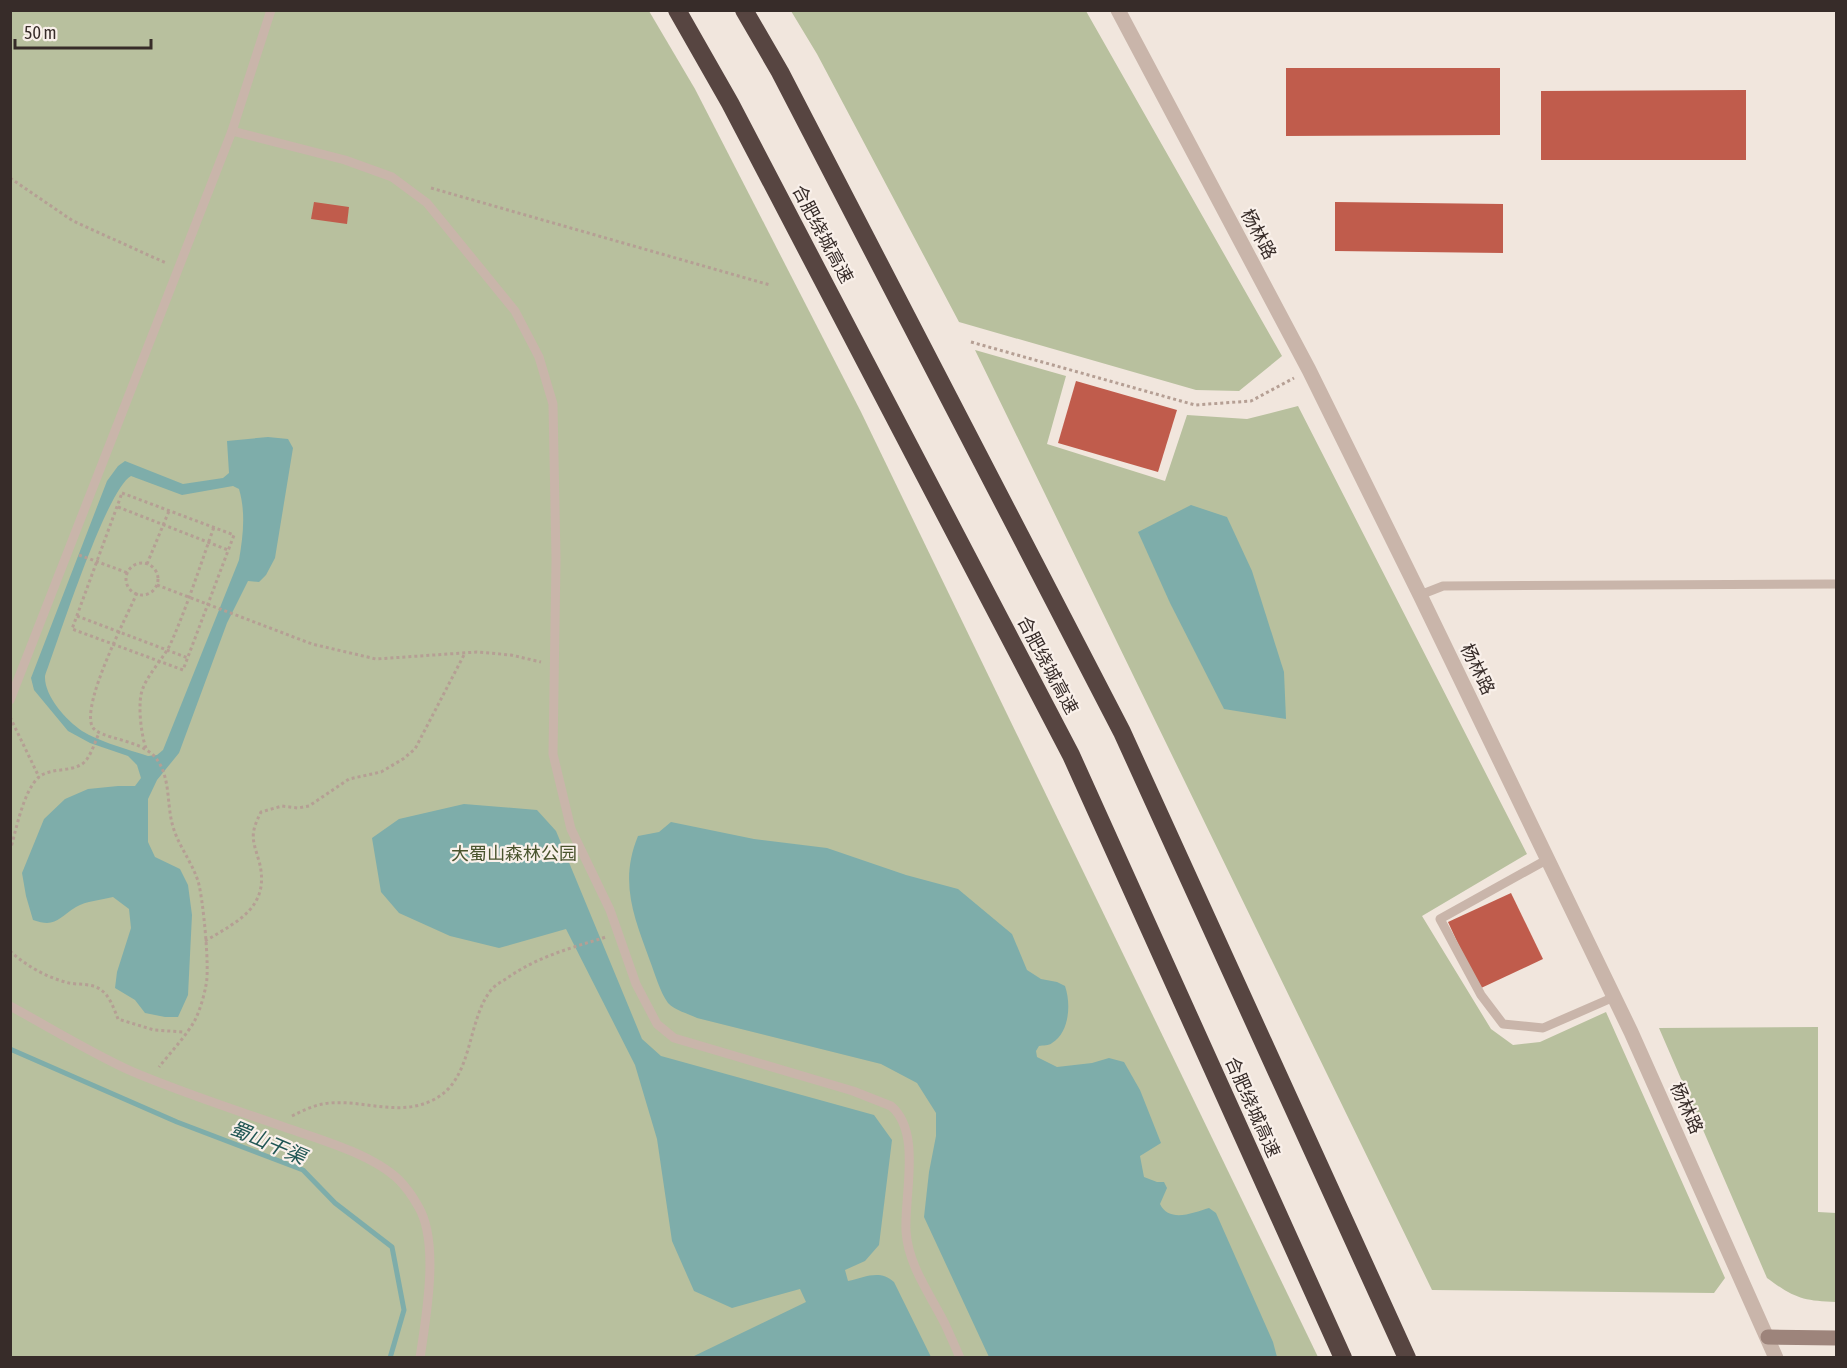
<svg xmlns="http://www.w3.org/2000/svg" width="1847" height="1368" viewBox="0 0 1847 1368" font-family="'Asap Condensed','Noto Sans SC',sans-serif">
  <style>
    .green { fill: #b8c09e }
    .water { fill: #7eadaa; fill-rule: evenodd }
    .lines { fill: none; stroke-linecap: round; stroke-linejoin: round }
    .stream { stroke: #7eadaa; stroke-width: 5 }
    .building { fill: #c05c4c }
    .path { stroke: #b59f94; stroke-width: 3; stroke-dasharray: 3 3; stroke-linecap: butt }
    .service { stroke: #c9b5aa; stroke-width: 9 }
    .tertiary { stroke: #c9b5aa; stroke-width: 15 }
    .secondary { stroke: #9d847b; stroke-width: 15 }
    .motorway { stroke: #574541; stroke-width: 18 }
    .labels { text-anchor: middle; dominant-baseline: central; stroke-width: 4.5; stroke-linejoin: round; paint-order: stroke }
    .street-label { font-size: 18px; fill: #372c29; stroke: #f9f0ea }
    .park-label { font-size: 18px; fill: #4a542e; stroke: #f9f0ea }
    .water-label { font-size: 20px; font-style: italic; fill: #205654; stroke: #f9f0ea }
  </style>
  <rect width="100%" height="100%" fill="#f1e6dd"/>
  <g class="green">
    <polygon points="10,11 649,11 695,89 861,412 1318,1357 11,1357"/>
    <polygon points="791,11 1086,11 1282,356 1239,391 1196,390 959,322 817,54"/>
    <polygon points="975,350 1066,376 1047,444 1165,481 1187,415 1247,419 1298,406 1527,854 1422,916 1491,1029 1513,1045 1540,1042 1606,1012 1725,1278 1714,1293 1432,1290"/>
    <path d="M1818 1027V1212L1836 1213V1302C1803 1301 1794 1298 1767 1278L1659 1028Z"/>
  </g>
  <g class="water">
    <path d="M268 437 288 439 293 448 275 558 266 575 259 582 248 581 227 623 179 753 157 780 148 799V842L155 857 180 869 188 885 192 915 188 995 178 1017H165L145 1013 135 1000 115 988 117 972 131 928 129 909 113 897C101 900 86 901 76 907 58 918 56 928 33 920L26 896 22 873 44 819 65 799 88 789 118 786H135L141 778 137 765 128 756 90 743 68 731 34 690 31 678 107 481 118 466 125 461 183 484 223 478 229 473 227 441ZM131 476 182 495 233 486 239 489C246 513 243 536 239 560L163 750 157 755 148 756C129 750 98 741 82 731 66 720 44 696 45 676 58 641 106 490 131 476Z"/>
    <polygon points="1191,505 1227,517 1252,571 1284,672 1286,719 1224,709 1170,603 1138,532"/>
    <path d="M464 804 537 810 556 831 642 1039 661 1056 874 1115 892 1140 879 1245 865 1261 845 1270 848 1281C865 1277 880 1269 894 1282L931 1357H692L806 1302 800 1289 732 1308 694 1291 672 1241 657 1139 635 1065 566 929 499 948 450 936 399 913 381 892 372 838 399 819Z"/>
    <path d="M671 822 754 839 827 848 906 875 958 889 1012 934 1027 970 1041 979 1057 982 1065 986C1071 1003 1070 1032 1052 1043 1049 1046 1043 1045 1039 1046L1036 1051 1037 1057 1057 1067 1092 1063 1109 1058 1124 1062 1140 1090 1161 1143 1140 1156 1144 1177 1157 1182H1164L1167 1188 1160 1204C1169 1223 1193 1213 1209 1208L1216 1213 1273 1342 1277 1357H989L924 1217 929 1172 936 1136V1113L917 1083 881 1064 697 1018C689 1014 674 1010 668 1003 660 992 655 974 650 961 634 917 619 882 638 836L659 832Z"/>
  </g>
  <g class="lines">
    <polyline class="stream" points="10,1049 177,1122 303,1170 335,1203 392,1247 404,1310 390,1358"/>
  </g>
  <g class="building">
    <polygon points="1286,68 1500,68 1500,135 1286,136"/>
    <polygon points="1746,90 1746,160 1541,160 1541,91"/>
    <polygon points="314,202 349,207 347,224 311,219"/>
    <polygon points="1335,202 1503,204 1503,253 1335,251"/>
    <polygon points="1076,381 1177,410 1158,472 1058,443"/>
    <polygon points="1511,893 1543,959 1479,989 1448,922"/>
  </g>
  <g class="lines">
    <g class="path">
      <polyline points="10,178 73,221 166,263"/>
      <polyline points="431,188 770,285"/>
      <polyline points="971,342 1195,405 1251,401 1294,378"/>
      <polygon points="122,493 234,535 183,670 72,629"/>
      <polyline points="118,507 228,550"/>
      <polyline points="79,555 128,573"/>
      <circle cx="142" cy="579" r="16"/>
      <polyline points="147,564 169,511"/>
      <polyline points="157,585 312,644 376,659 477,652 511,655 541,662"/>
      <path d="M137 593C126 618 82 702 92 726 98 740 144 738 158 761 170 779 167 803 172 823 177 844 191 860 198 881 203 897 210 969 206 985 204 996 200 1010 195 1020 187 1035 170 1053 159 1067"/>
      <polyline points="77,616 188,658"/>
      <polyline points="10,717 39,777"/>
      <path d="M146 748C141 735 137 701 143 688 149 673 162 660 170 645 187 607 200 566 214 527"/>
      <path d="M10 851C16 831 23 791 39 777 52 766 77 774 87 759 92 752 95 742 99 733"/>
      <path d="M205 941C239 921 271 906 259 861 252 838 250 834 261 812L282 806 298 808 309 806 349 779 381 772 403 759 415 749 465 653"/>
      <path d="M10 951C26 966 48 978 69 983 79 985 93 983 101 990 110 996 114 1009 118 1019L154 1030 184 1032"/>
      <path d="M292 1116C304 1110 316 1104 330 1103 365 1100 399 1117 433 1100 474 1080 466 1022 491 990 495 985 501 982 506 979 536 957 571 948 606 937"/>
    </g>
    <g class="service">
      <path d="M232 131 345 160 392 177 427 203 515 311 539 357 553 404 556 559 553 754 571 829 610 910 636 984 657 1024 674 1038 853 1091 891 1106C922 1132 904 1195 906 1231 908 1265 930 1294 945 1324 950 1335 955 1346 960 1358"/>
      <polyline points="1420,595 1443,586 1836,584"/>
      <polyline points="10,700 232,131 271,10"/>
      <polyline points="1548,859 1440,919 1481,995 1503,1024 1543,1028 1614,997"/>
      <path d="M10 1006C49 1027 91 1053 131 1071 180 1092 233 1109 284 1127 319 1139 372 1154 399 1180 406 1187 413 1197 418 1206 440 1242 426 1317 420 1358"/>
    </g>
    <polyline class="tertiary" points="1118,10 1309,370 1420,595 1631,1032 1776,1358"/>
    <polyline class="secondary" points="1768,1337 1836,1338"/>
    <g class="motorway">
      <polyline points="677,10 730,103 1071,755 1343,1358"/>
      <polyline points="744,10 780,72 1122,732 1407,1358"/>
    </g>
  </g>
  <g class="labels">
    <g class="street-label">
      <text transform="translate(823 234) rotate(62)">合肥绕城高速</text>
      <text transform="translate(1259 234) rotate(62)">杨林路</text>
      <text transform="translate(1048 665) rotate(62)">合肥绕城高速</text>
      <text transform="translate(1478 669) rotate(64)">杨林路</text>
      <text transform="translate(1253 1107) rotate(66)">合肥绕城高速</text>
      <text transform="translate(1687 1108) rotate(66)">杨林路</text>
    </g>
    <g class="park-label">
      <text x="514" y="853">大蜀山森林公园</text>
    </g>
    <g class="water-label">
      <text transform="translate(268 1142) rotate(23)">蜀山干渠</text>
    </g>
  </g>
  <rect width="1847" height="1368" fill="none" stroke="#372c29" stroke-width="24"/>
  <path d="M15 39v9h136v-9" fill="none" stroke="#372c29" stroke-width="3"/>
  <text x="24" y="39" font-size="18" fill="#372c29" stroke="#f9f0ea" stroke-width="4.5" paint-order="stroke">50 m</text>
</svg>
